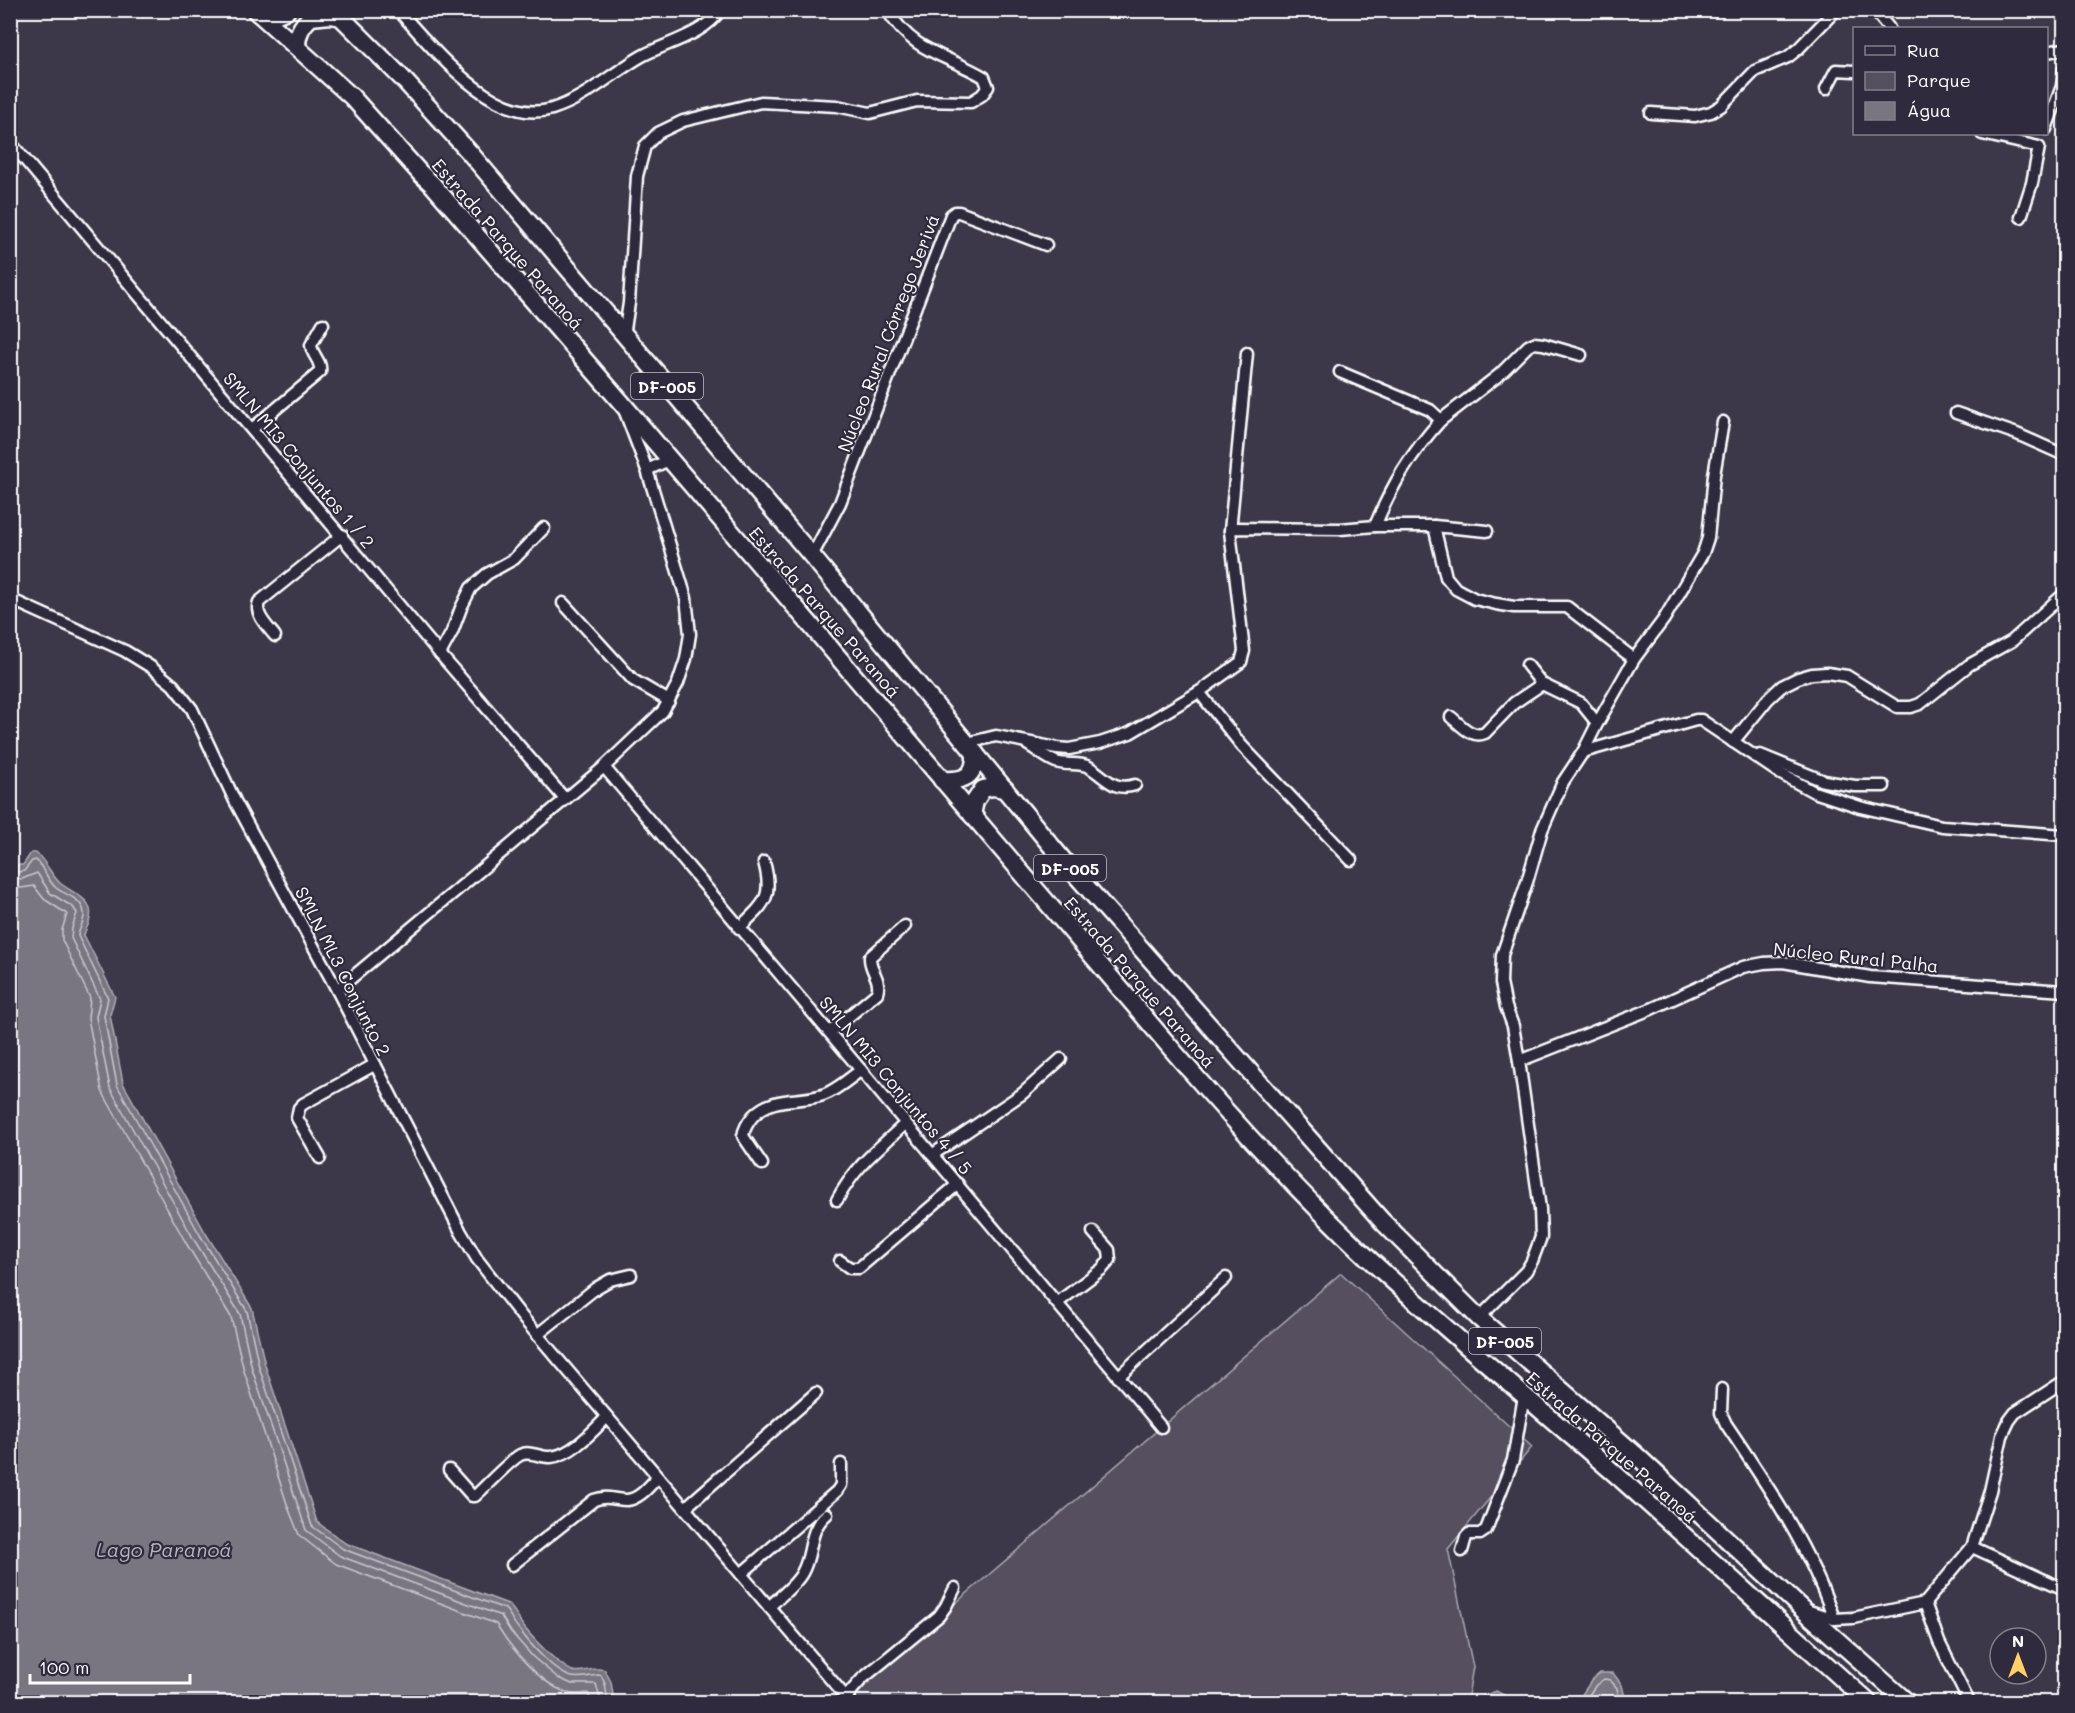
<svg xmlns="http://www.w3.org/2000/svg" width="2075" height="1713" viewBox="0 0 2075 1713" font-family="Mali,sans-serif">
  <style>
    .green { fill: #555060; stroke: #aaa8b0; stroke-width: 1.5 }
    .water { fill: #797682; stroke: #afadb4; stroke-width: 1.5 }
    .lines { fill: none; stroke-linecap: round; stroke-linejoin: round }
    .shore { stroke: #c9c8cd; stroke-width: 1.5 }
    .street-casing { stroke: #fff; stroke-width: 15 }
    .primary-casing { stroke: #fff; stroke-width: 21 }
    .street { stroke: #2f2a3d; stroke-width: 10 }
    .primary { stroke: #2f2a3d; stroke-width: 16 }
    .labels { text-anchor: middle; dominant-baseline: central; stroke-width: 4.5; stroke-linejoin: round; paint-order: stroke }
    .shield { fill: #2f2a3d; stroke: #c1bfc5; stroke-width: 1.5 }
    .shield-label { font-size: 16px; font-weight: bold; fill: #fff }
    .street-label { font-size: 18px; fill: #fff; stroke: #2f2a3d }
    .water-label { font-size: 20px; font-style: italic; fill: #b5b4ba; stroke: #2f2a3d }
  </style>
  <rect width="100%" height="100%" fill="#3c3749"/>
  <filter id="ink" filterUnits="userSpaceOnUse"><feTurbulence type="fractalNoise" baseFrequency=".0167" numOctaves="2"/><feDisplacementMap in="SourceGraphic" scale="12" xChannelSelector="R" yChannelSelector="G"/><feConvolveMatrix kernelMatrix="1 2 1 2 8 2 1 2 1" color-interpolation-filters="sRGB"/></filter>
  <g filter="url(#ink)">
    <polygon class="green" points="1341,1273 1532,1447 1448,1549 1473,1667 1467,1702 850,1702 846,1697"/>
    <g class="water">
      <path d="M31 853H36C46 861 51 875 60 883 73 894 97 899 89 922 88 927 85 930 84 935L115 997 110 1015 123 1083 205 1232 252 1308 265 1365 317 1522 345 1543 508 1604C515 1610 517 1616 521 1623 529 1635 560 1667 573 1671 583 1674 594 1666 605 1670L611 1682 614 1702H11L10 861 17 865H23Z"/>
      <polygon points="1600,1673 1613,1673 1622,1685 1626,1702 1577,1702 1591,1681"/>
      <polygon points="1496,1691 1517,1702 1468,1702"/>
    </g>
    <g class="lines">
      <g class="shore">
        <path d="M10 868 18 872 24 871 32 861 36 860C44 868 48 881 56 888 67 896 82 898 84 913 85 921 79 928 78 936L108 998 104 1016 117 1085 200 1235 247 1311 259 1367 312 1526 343 1549 505 1609C511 1615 513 1623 519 1629 529 1643 555 1673 572 1677 581 1679 592 1675 601 1675L605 1684 608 1702"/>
        <polyline points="10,877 22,879 37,873 50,893 73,907 77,913 72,928 71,938 100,999 96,1017 110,1088 193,1238 240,1314 252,1369 306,1530 340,1556 501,1616 511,1632 533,1657 558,1678 572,1684 596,1684 601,1702"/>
        <path d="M10 887 21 888 34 886 44 899 67 914 62 930V940L90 998 88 1018 102 1091 186 1243 231 1317 244 1371 288 1507 299 1535 336 1564 496 1624C511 1648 537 1681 565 1692 572 1695 581 1694 588 1693L591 1702"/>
        <polyline points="1584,1702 1596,1685 1604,1679 1610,1680 1617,1688 1620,1702"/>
      </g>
      <defs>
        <g id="street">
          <path d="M398 10C432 47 494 127 552 109 585 99 612 73 642 56 666 43 706 34 720 10"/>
          <polyline points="1874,10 1889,28"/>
          <polyline points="2046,52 2064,49"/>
          <polyline points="1826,89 1836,70 1854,71"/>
          <polyline points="1651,113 1695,116 1711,112 1721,106 1755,71 1788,57 1798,49 1836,10"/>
          <polyline points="2046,129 2062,86 2064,69"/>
          <polyline points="1982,134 2039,147 2032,183 2021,217"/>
          <polyline points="10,142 440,654 564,798"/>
          <path d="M624 336 629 303 637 176 645 146 658 133 683 121 761 102 837 106 870 113 917 101 971 102 982 95 988 87 984 77C943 53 915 54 887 10"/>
          <polyline points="1956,413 2017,434 2064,455"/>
          <polyline points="1441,420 1499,375 1528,346 1534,343 1543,344 1581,355"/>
          <path d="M252 429 320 372C322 361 312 356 311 345L323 324"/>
          <polyline points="647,470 669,460"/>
          <polyline points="1375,526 1434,526 1487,531"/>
          <polyline points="1434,526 1446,577 1456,589 1475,599 1496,604 1514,607 1567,607 1634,659"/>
          <polyline points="1230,531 1247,353"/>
          <polyline points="812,556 840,503 951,215 955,212 959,212 1046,245"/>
          <polyline points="10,599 125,651 151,667 173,685 192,709 235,801 337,990 461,1232 477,1259 523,1318 850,1702"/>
          <polyline points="563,603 633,680 669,701"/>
          <path d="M275 636C268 627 254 614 259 602L342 535"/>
          <polyline points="440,654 452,632 461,608 471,588 487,574 514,559 544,528"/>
          <polyline points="1527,665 1542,684"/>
          <polyline points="1199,692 1242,746 1351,860"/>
          <path d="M1451 717C1461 725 1472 739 1485 733L1514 703 1542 684 1581 703 1597 723"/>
          <polyline points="1733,742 1768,699 1782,686 1798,678 1812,674 1827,673 1847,676 1897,707 1911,707 1920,704 1969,665 2012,641 2064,594"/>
          <path d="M967 743 996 736 1057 748 1069 749 1100 743 1130 733 1199 692 1241 662 1244 651 1230 531 1235 528 1340 529 1375 526C1392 485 1411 453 1441 420L1430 410 1340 372"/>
          <path d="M1028 745C1037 750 1046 758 1056 762 1067 766 1079 762 1089 767 1106 777 1113 792 1135 785"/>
          <polyline points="1583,752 1696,720 1701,720 1781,774 1814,792 1860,807 1942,826 2064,835"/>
          <polyline points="1760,755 1824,781 1855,786 1884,786"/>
          <polyline points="604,767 861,1070 1161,1427"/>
          <path d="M739 928C764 904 774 898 764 862"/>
          <polyline points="337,990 604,767 663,711 678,683 686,659 690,634 686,598 647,470 625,412"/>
          <path d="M830 1032 877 993C882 979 869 970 870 957L905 926"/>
          <polyline points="1519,1061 1651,1009 1743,967 1764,963 1783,962 1870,977 2064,991"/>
          <polyline points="932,1155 1022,1094 1061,1059"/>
          <polyline points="320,1158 297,1118 299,1108 303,1104 374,1065"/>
          <path d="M762 1164 743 1136C744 1128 748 1122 753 1116 773 1095 798 1103 823 1095 837 1090 850 1078 861 1070"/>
          <path d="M837 1200C856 1165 877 1150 905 1124"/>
          <polyline points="840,1261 850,1268 859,1268 958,1184"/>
          <polyline points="1057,1303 1102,1269 1110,1260 1109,1250 1093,1232"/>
          <polyline points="1479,1318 1526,1271 1532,1261 1541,1237 1540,1209 1519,1061 1513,1026 1506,1007 1501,983 1502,955 1527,882 1542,830 1563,782 1583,752 1597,724 1634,659 1664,619 1703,553 1708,538 1714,475 1723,422"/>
          <polyline points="537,1335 596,1288 610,1280 631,1275"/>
          <polyline points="1118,1377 1226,1278"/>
          <path d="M1722 1389 1721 1413 1726 1424C1768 1486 1810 1548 1834 1619"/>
          <path d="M449 1470 472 1496H475C486 1486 509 1461 520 1455 530 1450 541 1458 551 1457 572 1455 593 1431 607 1417"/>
          <polyline points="685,1508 816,1393"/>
          <polyline points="1972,1547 2064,1589"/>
          <polyline points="1462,1551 1466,1537 1469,1534 1480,1534 1486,1530 1513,1460 1524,1396"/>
          <path d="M512 1565 594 1500C607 1495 615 1500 627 1500 640 1499 650 1485 658 1477"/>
          <polyline points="741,1574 837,1491 841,1485 841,1464"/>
          <polyline points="1925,1603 1939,1642 1969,1702"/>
          <path d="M769 1607C779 1597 795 1586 802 1573 814 1552 807 1531 827 1514"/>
          <polyline points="1809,1611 1834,1619 1853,1618 1925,1603 1972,1547 1990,1491 2002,1436 2009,1421 2015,1413 2064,1381"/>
          <polyline points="846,1697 862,1679 939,1616 946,1606 955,1588"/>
        </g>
        <g id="primary">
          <path d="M255 10 352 97 420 173 432 184 620 401 1176 1054C1237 1125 1300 1194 1369 1259 1448 1332 1531 1401 1613 1472 1699 1548 1783 1626 1868 1702"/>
          <polyline points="334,10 403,79 470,153 812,556 1068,866 1382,1221 1479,1318 1636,1455 1802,1609 1907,1702"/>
          <polyline points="258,13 277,14 287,10"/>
          <path d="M297 47C297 34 301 26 311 17L330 15 341 17"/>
          <path d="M942 780C963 781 976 778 975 753"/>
          <polyline points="972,815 975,801 983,789 993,787 1005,789"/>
        </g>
      </defs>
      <use href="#street" class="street-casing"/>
      <use href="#primary" class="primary-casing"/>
      <use href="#street" class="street"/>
      <use href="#primary" class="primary"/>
    </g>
  </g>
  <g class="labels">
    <g class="shield">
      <rect x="631" y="373" width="72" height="26" rx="4.5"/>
      <rect x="1034" y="855" width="72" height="26" rx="4.5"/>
      <rect x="1469" y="1328" width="72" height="26" rx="4.5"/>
    </g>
    <g class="shield-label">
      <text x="667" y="386">DF-005</text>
      <text x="1070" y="868">DF-005</text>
      <text x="1505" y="1341">DF-005</text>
    </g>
    <g class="street-label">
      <text transform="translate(508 244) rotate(49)">Estrada Parque Paranoá</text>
      <text transform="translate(888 333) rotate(-69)">Núcleo Rural Córrego Jerivá</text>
      <text transform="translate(299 460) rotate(50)">SMLN MI3 Conjuntos 1 / 2</text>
      <text transform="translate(825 612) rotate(49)">Estrada Parque Paranoá</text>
      <text transform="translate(1856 957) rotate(6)">Núcleo Rural Palha</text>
      <text transform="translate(343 971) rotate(63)">SMLN ML3 Conjunto 2</text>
      <text transform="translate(1140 982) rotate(49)">Estrada Parque Paranoá</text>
      <text transform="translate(896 1085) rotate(50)">SMLN MI3 Conjuntos 4 / 5</text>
      <text transform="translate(1612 1447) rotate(41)">Estrada Parque Paranoá</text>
    </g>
    <g class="water-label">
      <text x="164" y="1549">Lago Paranoá</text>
    </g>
  </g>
  <rect width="2075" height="1713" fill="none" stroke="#2f2a3d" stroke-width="36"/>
  <rect x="18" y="18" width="2039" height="1677" fill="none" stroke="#fff" stroke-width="2" filter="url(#ink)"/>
  <rect x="1853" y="27" width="195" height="108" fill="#2f2a3d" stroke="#827f8b" stroke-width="1.5"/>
  <rect x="1865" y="46" width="30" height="9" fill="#2f2a3d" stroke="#827f8b" stroke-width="1.5"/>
  <text x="1907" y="57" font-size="18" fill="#ffffff">Rua</text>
  <rect x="1865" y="72" width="30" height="18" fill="#555060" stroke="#827f8b" stroke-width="1.5"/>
  <text x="1907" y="87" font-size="18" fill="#ffffff">Parque</text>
  <rect x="1865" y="102" width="30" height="18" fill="#797682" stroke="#827f8b" stroke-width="1.5"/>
  <text x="1907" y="117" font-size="18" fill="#ffffff">Água</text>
  <g transform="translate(2018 1656)"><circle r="28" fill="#2f2a3d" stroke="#827f8b" stroke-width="1.5"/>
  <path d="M0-4.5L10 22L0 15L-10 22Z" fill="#ffd166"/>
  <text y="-9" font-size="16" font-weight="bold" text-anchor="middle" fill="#ffffff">N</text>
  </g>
  <path d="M30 1674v9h160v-9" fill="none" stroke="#ffffff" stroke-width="3"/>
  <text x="39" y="1674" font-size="18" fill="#ffffff" stroke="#2f2a3d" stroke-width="4.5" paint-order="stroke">100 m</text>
</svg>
